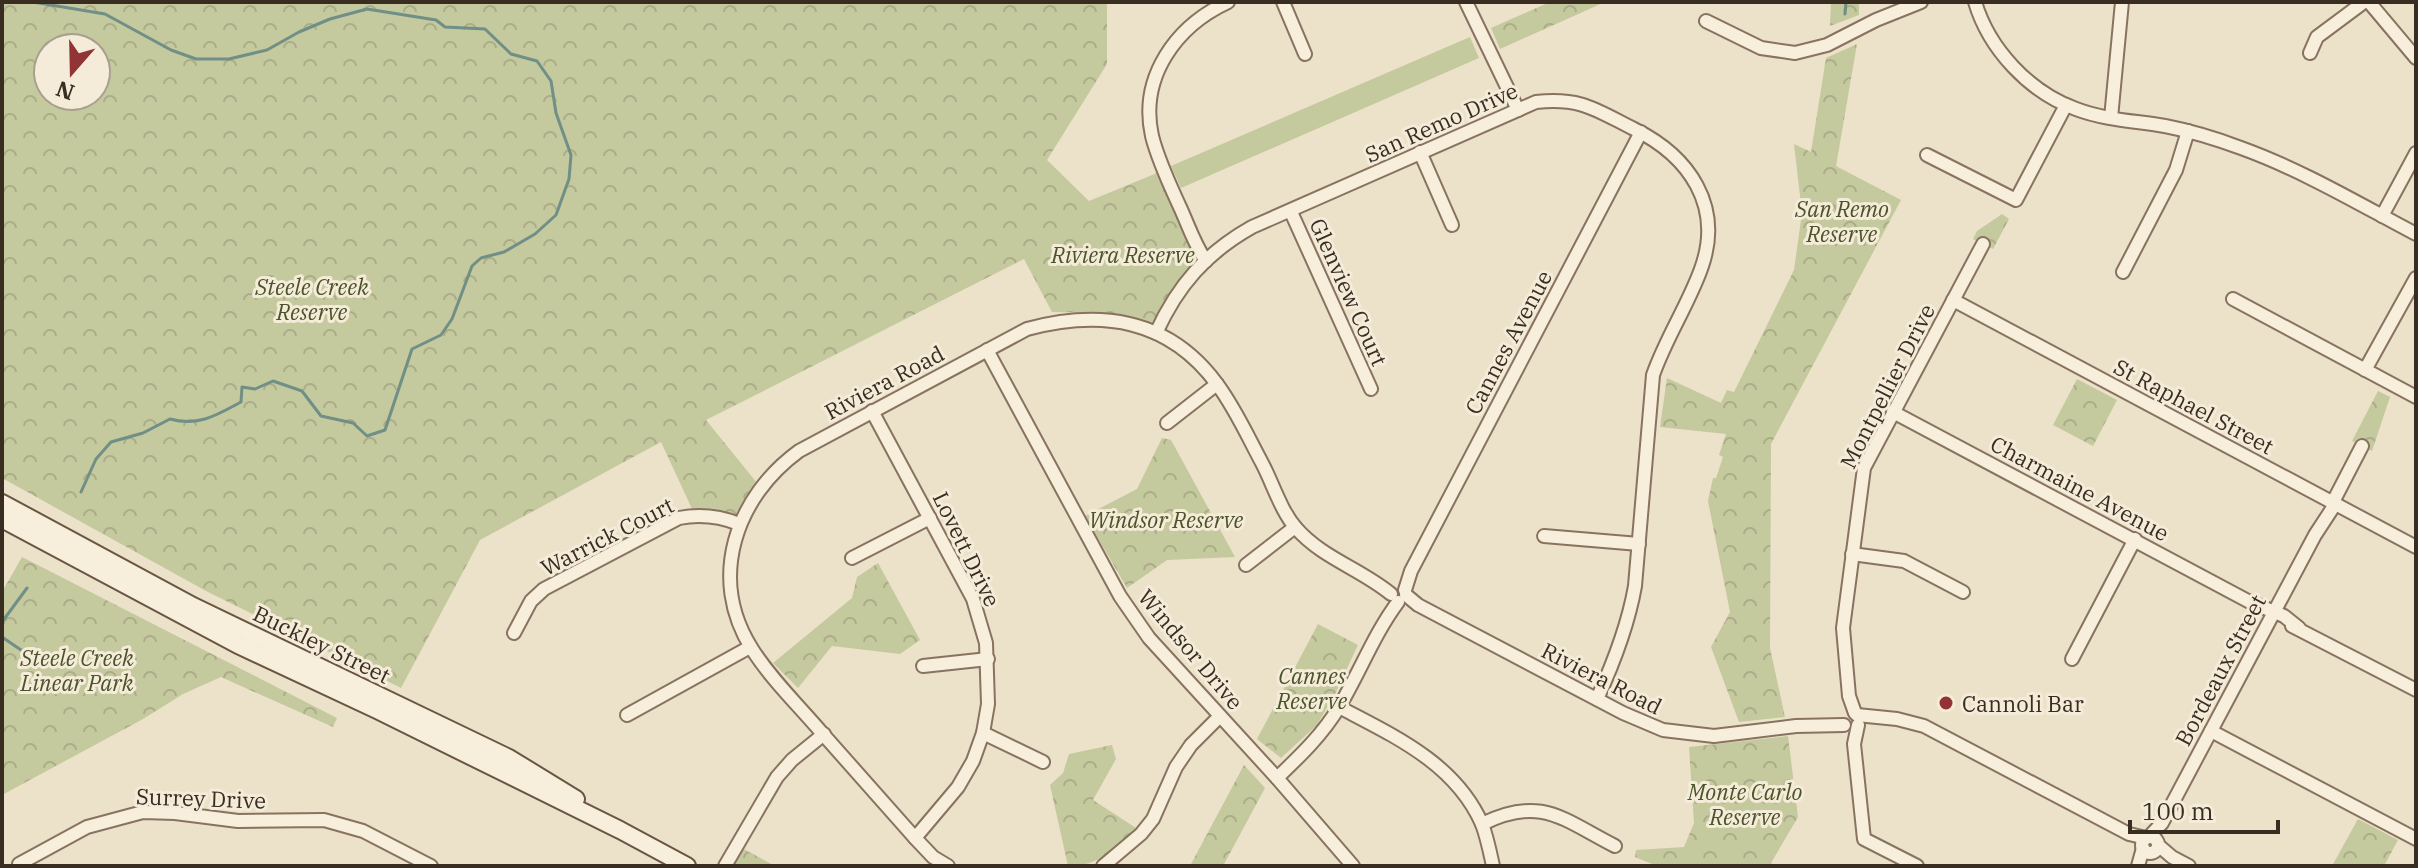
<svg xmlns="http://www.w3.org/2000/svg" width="2418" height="868" viewBox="0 0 2418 868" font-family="'IBM Plex Serif',serif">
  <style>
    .grass { fill: #c5c99e }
    .park { fill: url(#park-crowns); fill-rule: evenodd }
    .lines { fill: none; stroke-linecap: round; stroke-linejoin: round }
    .stream { stroke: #708f86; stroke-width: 3 }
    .street-casing { stroke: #87735f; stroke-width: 16 }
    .secondary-casing { stroke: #695542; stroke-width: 20 }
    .street { stroke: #f7eedc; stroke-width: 12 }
    .secondary { stroke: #f7eedc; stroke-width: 16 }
    .poi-dot { fill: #923336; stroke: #f4ebd8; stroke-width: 3 }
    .labels { text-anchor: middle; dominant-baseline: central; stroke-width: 6; stroke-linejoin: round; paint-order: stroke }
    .street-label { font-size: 22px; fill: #392c21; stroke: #f4ebd8 }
    .park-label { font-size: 22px; font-style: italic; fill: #4a532a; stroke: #f4ebd8 }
    .poi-label { font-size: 22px; fill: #392c21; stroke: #f4ebd8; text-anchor: start }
  </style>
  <defs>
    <pattern id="park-crowns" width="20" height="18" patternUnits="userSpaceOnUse" patternTransform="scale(2)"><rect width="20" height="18" fill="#c5c99e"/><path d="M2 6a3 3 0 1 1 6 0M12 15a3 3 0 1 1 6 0" fill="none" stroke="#aaad88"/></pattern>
  </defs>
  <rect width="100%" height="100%" fill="#ece1c9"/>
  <polygon class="grass" points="1470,37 1479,58 1181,188 1171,166"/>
  <g class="park">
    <path d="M2 2H1107V64L1047 160 1089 201 1157 173 1200 258 1167 298 1154 325 1109 313 1052 312 1024 259 706 420 757 483 739 515 693 511 661 442 480 540 401 688 206 591 2 478ZM48 48H96V96H48Z"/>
    <polygon points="1550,2 1605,2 1500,49 1491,28"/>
    <polygon points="1831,2 1859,2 1859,15 1830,26"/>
    <polygon points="1857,44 1836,166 1901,200 1771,444 1770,648 1785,717 1739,722 1711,647 1730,612 1708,501 1713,478 1716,478 1723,457 1719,455 1726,434 1660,427 1667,378 1721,403 1727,390 1734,392 1794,270 1802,213 1794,144 1811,152 1826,58"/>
    <polygon points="2002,214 2009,219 1993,249 1973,239 1977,231"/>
    <polygon points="2077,379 2117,400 2093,446 2053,425"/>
    <polygon points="2378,391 2390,397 2372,451 2352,441"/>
    <polygon points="1162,438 1171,440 1235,557 1167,560 1127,588 1085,516 1137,489"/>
    <polygon points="22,557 337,718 333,727 221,677 183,694 143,719 2,795 2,592"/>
    <polygon points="878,563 920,640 900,654 832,646 798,688 773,663 852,598 857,577"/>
    <polygon points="1318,624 1358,645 1335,694 1317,725 1281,758 1257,739"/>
    <polygon points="1788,736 1798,817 1771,863 1775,866 1657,866 1635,857 1636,850 1684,847 1694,823 1689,747"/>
    <path d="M1112 745 1116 759 1093 800 1136 828C1117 850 1098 866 1068 866L1050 785 1063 773 1069 754Z"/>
    <polygon points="1244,765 1265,788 1223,866 1190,866"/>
    <polygon points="2358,819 2398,840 2384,866 2332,866"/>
    <polygon points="740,847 775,866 730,866"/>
  </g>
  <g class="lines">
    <g class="stream">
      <path d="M33 2 105 14 171 50 196 59H229L267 50 299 32 330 19 367 9 436 20 445 27 485 29 511 54 537 61 551 81 556 113 571 155 569 179 556 215 535 234 504 252 481 258 472 266 452 319 441 335 412 349 385 430 367 436 353 423 321 416 302 391 273 381 255 389 242 387 241 402C217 415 198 427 170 419L143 433 111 442 96 459 81 492"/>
      <polyline points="1845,14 1846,2"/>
      <polyline points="2,622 27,588"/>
      <polyline points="2,637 21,650 51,654 66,662"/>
    </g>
    <defs>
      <g id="street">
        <polyline points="1283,2 1305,54"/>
        <polyline points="1466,2 1518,110"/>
        <path d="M1975 2C1989 49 2029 92 2076 109 2105 120 2136 121 2165 126 2191 131 2217 139 2241 148 2302 170 2359 204 2416 234"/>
        <polyline points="2369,2 2416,58"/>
        <polyline points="1706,21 1761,48 1795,53 1827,45 1876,20 1921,2"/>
        <polyline points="2310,53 2317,37 2364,2"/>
        <polyline points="2111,118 2122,2"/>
        <polyline points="1420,152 1452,225"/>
        <polyline points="1927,155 2016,200 2066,105"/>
        <polyline points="1291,212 1371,389"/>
        <polyline points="2382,216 2416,153"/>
        <path d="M1206 261C1194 244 1188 224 1179 205 1169 183 1158 160 1152 136 1139 77 1176 26 1228 2"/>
        <polyline points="2123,272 2176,170 2188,131"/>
        <polyline points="2233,299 2416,397"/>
        <polyline points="1953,300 2416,547"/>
        <path d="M1156 333C1178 285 1206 253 1252 227L1536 102C1581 97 1596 110 1634 129 1689 156 1724 206 1701 269 1688 305 1666 338 1653 375L1635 586C1628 626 1614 662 1597 699"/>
        <polyline points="987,350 1120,596 1149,638 1277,778 1353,866"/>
        <polyline points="2365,370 2416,278"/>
        <polyline points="872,411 973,599 986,643 988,704 983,733 973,761 958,787 915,838"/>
        <polyline points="1893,412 2248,601 2284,616 2299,628"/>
        <polyline points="1167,423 1217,384"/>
        <polyline points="1544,536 1639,544"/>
        <polyline points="1852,554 1904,561 1963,592"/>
        <polyline points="852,558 930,518"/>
        <polyline points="1246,565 1295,527"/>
        <polyline points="1405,590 1411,571 1641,132"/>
        <polyline points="1406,595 1418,605 1623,713 1663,730 1714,736 1796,726 1844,725"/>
        <polyline points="2292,626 2416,690"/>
        <path d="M514 633 531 601 544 589 679 518C700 514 719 516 739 524"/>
        <polyline points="2072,659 2135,539"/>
        <polyline points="923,666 988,659"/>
        <path d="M1339 707C1394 736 1455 763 1482 824 1487 837 1490 852 1493 866"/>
        <polyline points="1855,713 1849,696 1843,628 1864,468 1983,244"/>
        <polyline points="627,715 750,647"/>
        <polyline points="1857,715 1897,719 1924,726 2129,834 2146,838"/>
        <polyline points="1858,725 1854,744 1864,839 1917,866"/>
        <polyline points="2211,731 2416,839"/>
        <polyline points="983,733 1043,762"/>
        <path d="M1277 778C1300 756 1323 734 1339 707 1360 672 1374 634 1398 602"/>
        <path d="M1482 824C1541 795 1562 819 1615 846"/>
        <circle cx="2150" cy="845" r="8"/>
        <polyline points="2149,837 2162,823 2315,535 2332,509 2333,502 2362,446"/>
        <polyline points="2158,845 2172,857 2189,866"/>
        <polyline points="19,864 87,827 143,812 175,813 238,821 324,820 363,831 431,866"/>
        <polyline points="725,866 777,777 792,760 824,734"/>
        <path d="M948 866 933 857 915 838C884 803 853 768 822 733 799 706 771 679 752 649 707 578 736 497 799 451L1027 329C1102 309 1169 319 1217 384 1235 408 1248 437 1262 463 1273 484 1281 511 1296 528 1322 558 1361 569 1391 594"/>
        <polyline points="1103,866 1141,834 1153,819 1176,767 1191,745 1220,716"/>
        <polyline points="2138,866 2143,848"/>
      </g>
      <g id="secondary">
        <polyline points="2,503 193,606 509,758 576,799"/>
        <polyline points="2,519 238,645 377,710 620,830 687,866"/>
      </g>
    </defs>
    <use href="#street" class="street-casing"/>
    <use href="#secondary" class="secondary-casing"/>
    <use href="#street" class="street"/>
    <use href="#secondary" class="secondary"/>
  </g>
  <circle class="poi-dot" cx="1946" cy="703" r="8"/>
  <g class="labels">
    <g class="street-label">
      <text transform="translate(1441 122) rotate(-24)">San Remo Drive</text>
      <text transform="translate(1349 292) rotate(66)">Glenview Court</text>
      <text transform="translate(1508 342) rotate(-62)">Cannes Avenue</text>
      <text transform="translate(884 382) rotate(-28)">Riviera Road</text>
      <text transform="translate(1887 386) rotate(-63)">Montpellier Drive</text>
      <text transform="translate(2194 406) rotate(28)">St Raphael Street</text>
      <text transform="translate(2080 488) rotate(28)">Charmaine Avenue</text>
      <text transform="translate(607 536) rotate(-27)">Warrick Court</text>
      <text transform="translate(967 549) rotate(64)">Lovett Drive</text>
      <text transform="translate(322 644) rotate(26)">Buckley Street</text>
      <text transform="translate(1191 649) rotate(50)">Windsor Drive</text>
      <text transform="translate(2220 670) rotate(-62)">Bordeaux Street</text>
      <text transform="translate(1602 678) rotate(27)">Riviera Road</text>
      <text transform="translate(201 798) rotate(2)">Surrey Drive</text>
    </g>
    <g class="park-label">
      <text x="1842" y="208">San Remo<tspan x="1842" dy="25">Reserve</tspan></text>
      <text x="1123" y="254">Riviera Reserve</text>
      <text x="312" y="286">Steele Creek<tspan x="312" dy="25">Reserve</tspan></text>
      <text x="1166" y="519">Windsor Reserve</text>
      <text x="77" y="657">Steele Creek<tspan x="77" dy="25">Linear Park</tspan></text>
      <text x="1312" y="675">Cannes<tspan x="1312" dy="25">Reserve</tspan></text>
      <text x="1745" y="791">Monte Carlo<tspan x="1745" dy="25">Reserve</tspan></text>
    </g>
    <g class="poi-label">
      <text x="1962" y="703">Cannoli Bar</text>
    </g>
  </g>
  <rect width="2418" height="868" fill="none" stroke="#392c21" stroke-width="8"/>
  <g transform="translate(72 72) rotate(200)"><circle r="38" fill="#f4ebd8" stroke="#a99f8f" stroke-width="2"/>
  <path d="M0-6L14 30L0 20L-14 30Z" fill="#923336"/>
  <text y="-12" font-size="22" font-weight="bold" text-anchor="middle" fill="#392c21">N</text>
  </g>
  <path d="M2130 820v12h148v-12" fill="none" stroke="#392c21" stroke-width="4"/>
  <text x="2142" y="820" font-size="24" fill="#392c21" stroke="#f4ebd8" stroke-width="6" paint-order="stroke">100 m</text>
</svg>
